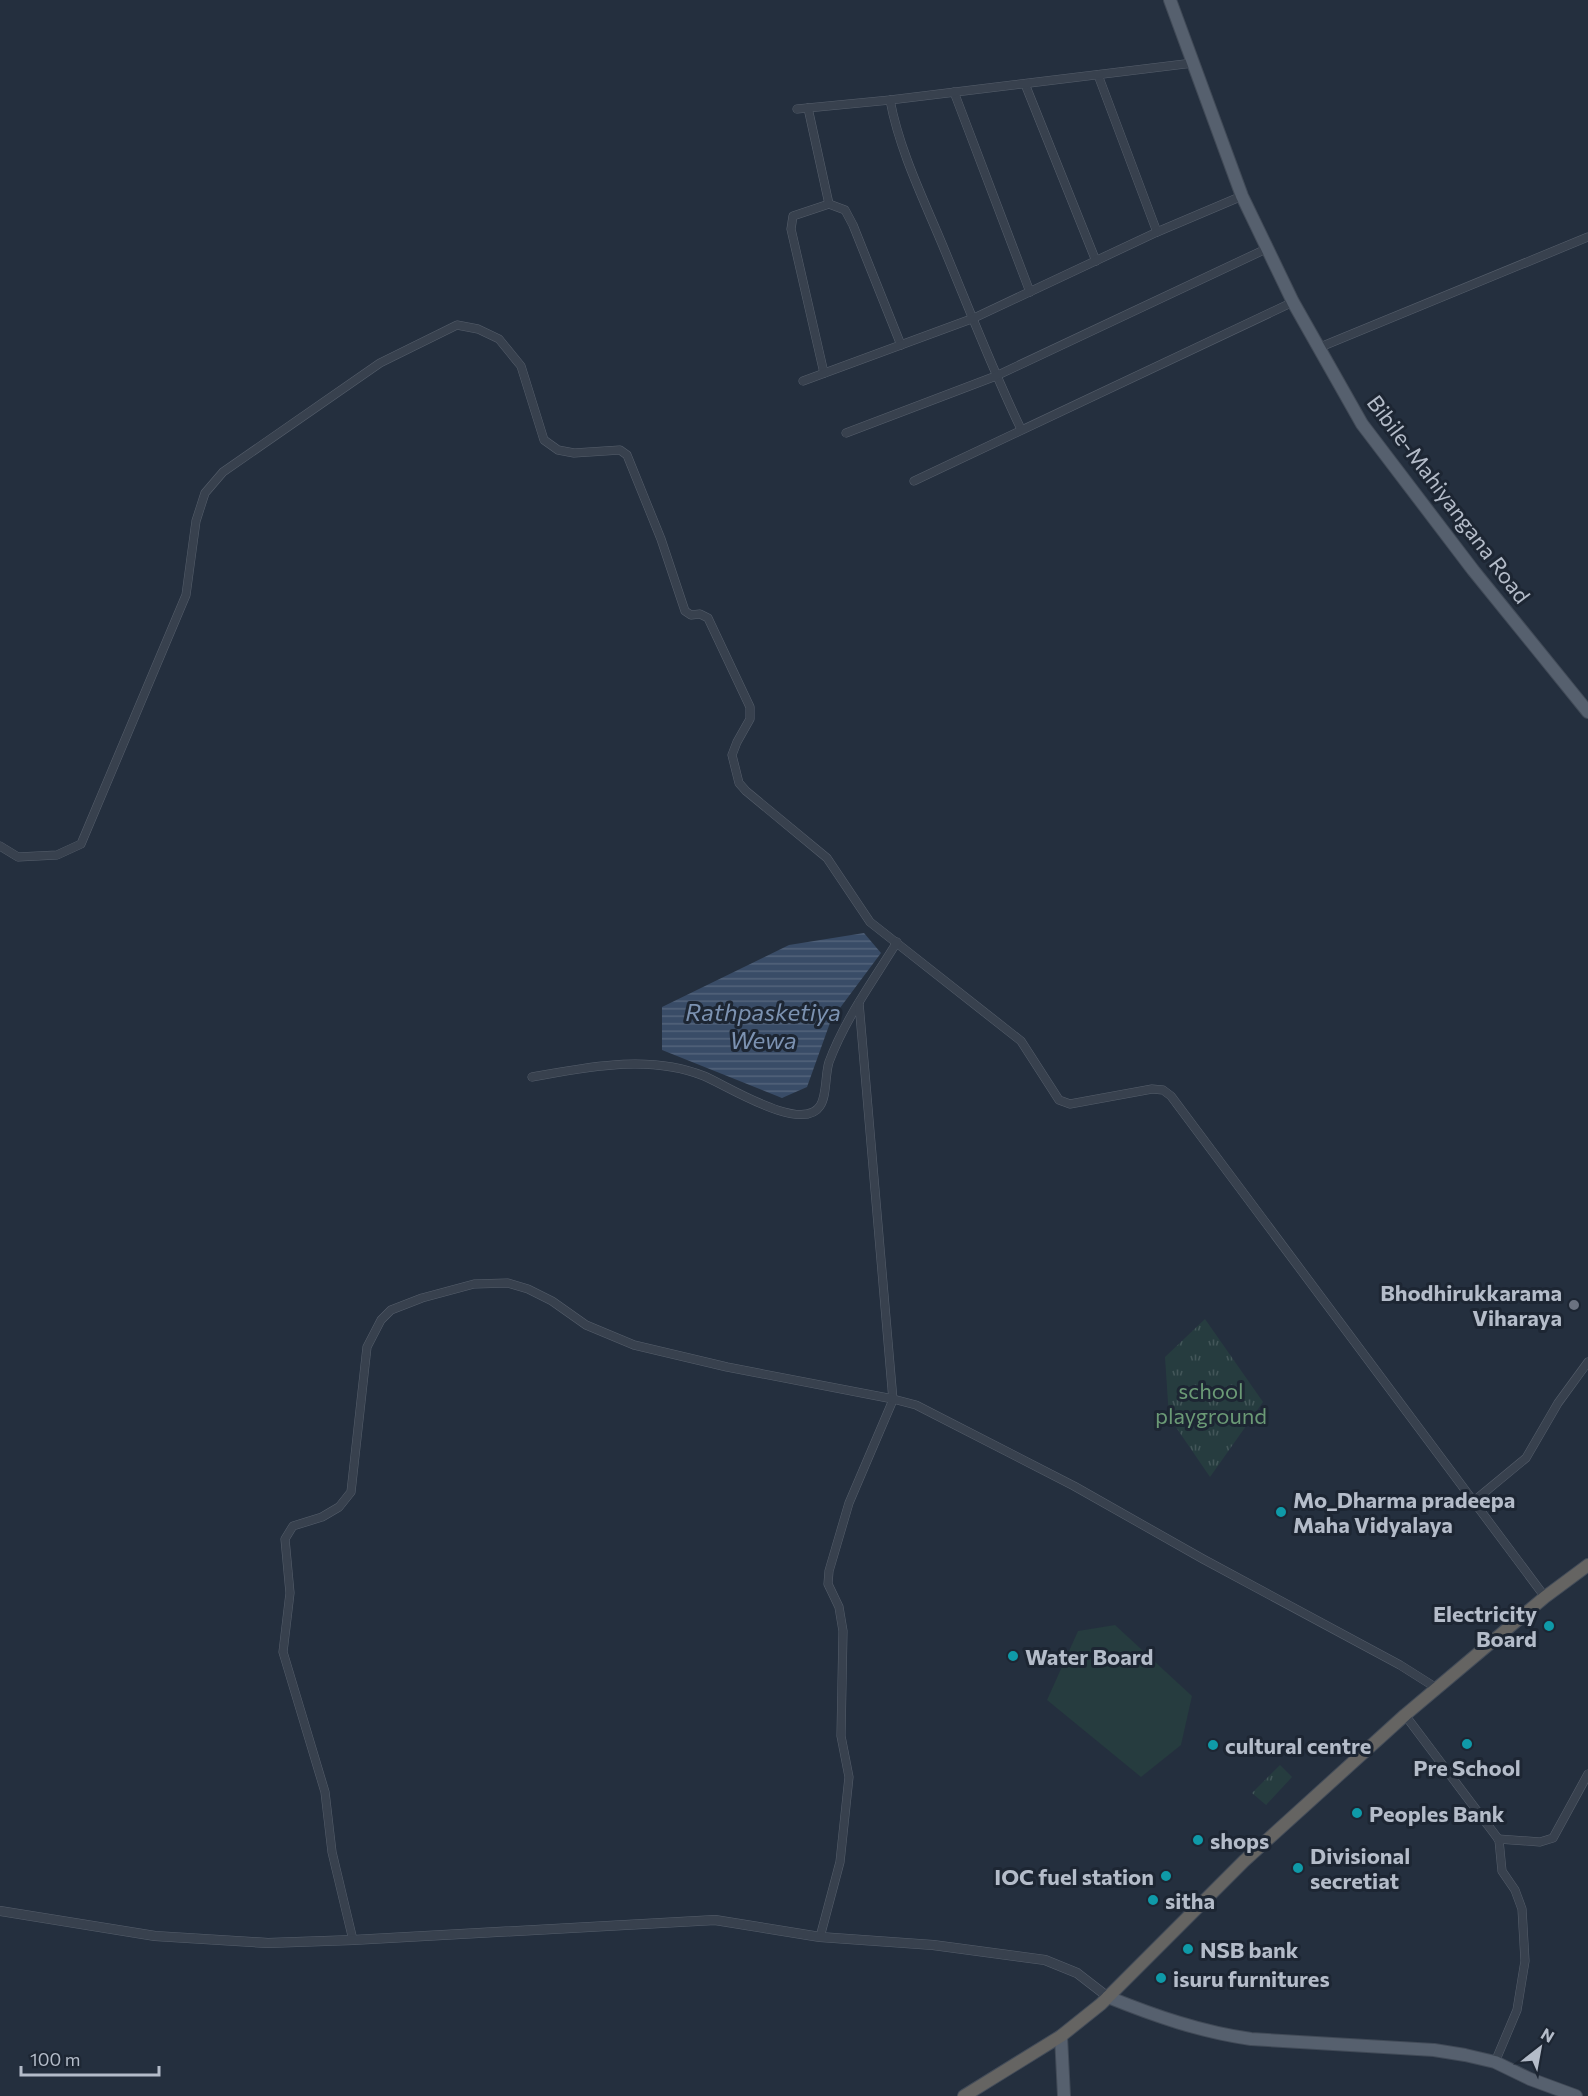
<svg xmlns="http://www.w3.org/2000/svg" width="1588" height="2096" viewBox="0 0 1588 2096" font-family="Commissioner,sans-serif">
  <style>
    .park { fill: url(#park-tufts) }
    .garden { fill: #263c3f }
    .water { fill: url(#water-rules) }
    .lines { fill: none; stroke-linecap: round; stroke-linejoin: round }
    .minor-casing { stroke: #565f6c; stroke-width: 9 }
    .tertiary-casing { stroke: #565f6c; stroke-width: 10 }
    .primary-casing { stroke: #414a57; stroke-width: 14 }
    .trunk-casing { stroke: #434c59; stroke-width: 14 }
    .minor { stroke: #38414e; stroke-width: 8 }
    .tertiary { stroke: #38414e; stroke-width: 9 }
    .primary { stroke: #56606e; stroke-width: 12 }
    .trunk { stroke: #656462; stroke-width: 12 }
    .worship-dot { fill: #6b7280; stroke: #1d2633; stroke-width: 2 }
    .culture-dot { fill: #0f9aa8; stroke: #1d2633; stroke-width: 2 }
    .labels { text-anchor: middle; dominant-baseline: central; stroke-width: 6; stroke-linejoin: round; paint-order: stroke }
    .street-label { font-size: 22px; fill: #b4bcc9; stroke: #1d2633 }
    .poi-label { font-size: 22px; font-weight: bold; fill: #b4bcc9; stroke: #1d2633; text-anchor: start }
    .park-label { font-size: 22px; fill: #6b9a76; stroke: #1d2633 }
    .water-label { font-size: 24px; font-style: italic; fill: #7c92b1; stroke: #1d2633 }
  </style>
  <defs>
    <pattern id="park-tufts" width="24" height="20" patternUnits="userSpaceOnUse" patternTransform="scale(1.5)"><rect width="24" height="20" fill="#263c3f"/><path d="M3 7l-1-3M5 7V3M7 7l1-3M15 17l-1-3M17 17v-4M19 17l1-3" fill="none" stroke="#435659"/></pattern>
    <pattern id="water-rules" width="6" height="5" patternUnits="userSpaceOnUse" patternTransform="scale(1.5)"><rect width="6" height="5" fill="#394c67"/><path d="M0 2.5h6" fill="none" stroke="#53647b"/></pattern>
  </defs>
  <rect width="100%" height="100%" fill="#242f3e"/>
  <g class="park">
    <polygon points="1205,1319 1263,1402 1210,1477 1169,1417 1165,1357"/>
    <polygon points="1280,1765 1292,1777 1266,1805 1252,1793"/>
  </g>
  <polygon class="garden" points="1115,1625 1192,1696 1181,1745 1141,1777 1047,1700 1078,1631"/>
  <polygon class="water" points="864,933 881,953 831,1020 807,1087 782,1098 662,1050 662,1007 789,945"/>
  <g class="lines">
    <defs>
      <g id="minor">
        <polyline points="1098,75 1157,232"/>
        <polyline points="1025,84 1096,261"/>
        <polyline points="954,92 1030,292"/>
        <path d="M890 100C900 153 925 202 945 251 970 311 993 371 1021 429"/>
        <polyline points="808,108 829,204"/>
        <polyline points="797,109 890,100 1193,63"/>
        <polyline points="1318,348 1588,237"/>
        <polyline points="824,373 791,229 793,216 829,204 845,210 853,225 901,345"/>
        <polyline points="803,381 974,318 1157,232 1242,196"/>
        <polyline points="846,433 996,376 1268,248"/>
        <polyline points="914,481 1293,302"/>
        <polyline points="0,846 18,857 57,855 81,844 186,595 196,521 205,493 223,472 380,363 457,325 478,329 499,339 521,366 544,440 558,450 574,453 620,450 627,455 661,539 685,611 691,615 700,614 708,618 750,707 750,719 737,742 732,755 739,783 746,791 827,858 870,922 1021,1041 1059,1100 1070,1104 1152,1089 1163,1090 1171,1096 1545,1597"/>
        <path d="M532 1077C588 1067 649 1054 704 1076 726 1085 802 1134 820 1106 827 1096 825 1074 829 1062 845 1019 873 981 897 942"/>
        <polyline points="1474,1501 1526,1458 1558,1403 1588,1362"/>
        <polyline points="1405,1715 1499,1840 1502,1871 1515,1890 1522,1909 1525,1961 1517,2010 1495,2062"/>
        <polyline points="1498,1839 1540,1842 1553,1838 1588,1774"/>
        <polyline points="820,1937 840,1862 849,1777 841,1736 843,1631 839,1607 828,1584 829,1571 849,1503 893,1400 859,1003"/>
        <polyline points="353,1940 332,1852 325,1792 283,1652 290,1593 285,1539 293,1526 322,1517 339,1507 351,1492 367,1347 381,1320 391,1310 422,1298 474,1284 508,1283 528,1289 552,1301 586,1325 634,1345 727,1367 893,1399 916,1405 1074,1486 1203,1559 1400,1665 1438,1689"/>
      </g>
      <polyline id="tertiary" points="0,1911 155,1936 268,1943 353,1940 715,1920 820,1937 933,1945 1045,1960 1077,1973 1108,1997"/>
      <g id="primary">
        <polyline points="1170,0 1242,196 1293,302 1362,424 1473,570 1588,712"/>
        <path d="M1108 1997C1155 2016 1201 2032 1251 2039L1434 2050 1465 2055 1495 2062 1530 2079 1576 2096"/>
        <polyline points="1061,2036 1064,2096"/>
      </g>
      <polyline id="trunk" points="964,2096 1061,2036 1101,2004 1244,1861 1405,1715 1545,1597 1588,1565"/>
    </defs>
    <use href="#minor" class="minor-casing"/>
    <use href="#tertiary" class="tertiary-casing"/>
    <use href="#primary" class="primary-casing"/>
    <use href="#trunk" class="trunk-casing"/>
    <use href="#minor" class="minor"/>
    <use href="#tertiary" class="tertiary"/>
    <use href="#primary" class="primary"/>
    <use href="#trunk" class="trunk"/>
  </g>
  <circle class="worship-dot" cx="1574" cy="1305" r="6"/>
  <g class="culture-dot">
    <circle cx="1281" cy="1512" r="6"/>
    <circle cx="1549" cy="1626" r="6"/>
    <circle cx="1013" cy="1656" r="6"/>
    <circle cx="1467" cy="1744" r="6"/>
    <circle cx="1213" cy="1745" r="6"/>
    <circle cx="1357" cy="1813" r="6"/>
    <circle cx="1198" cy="1840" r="6"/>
    <circle cx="1298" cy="1868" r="6"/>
    <circle cx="1166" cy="1876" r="6"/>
    <circle cx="1153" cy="1900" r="6"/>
    <circle cx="1188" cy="1949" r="6"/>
    <circle cx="1161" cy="1978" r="6"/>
  </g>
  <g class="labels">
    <g class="street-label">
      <text transform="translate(1449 499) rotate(53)">Bibile-Mahiyangana Road</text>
    </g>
    <g class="poi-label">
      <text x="1562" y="1292" text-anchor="end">Bhodhirukkarama<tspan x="1562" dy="25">Viharaya</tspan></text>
      <text x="1293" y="1499">Mo_Dharma pradeepa<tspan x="1293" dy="25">Maha Vidyalaya</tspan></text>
      <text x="1537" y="1613" text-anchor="end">Electricity<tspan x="1537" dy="25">Board</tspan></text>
      <text x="1025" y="1656">Water Board</text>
      <text x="1225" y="1745">cultural centre</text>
      <text x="1467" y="1767" text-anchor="middle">Pre School</text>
      <text x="1369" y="1813">Peoples Bank</text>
      <text x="1210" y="1840">shops</text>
      <text x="1310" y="1855">Divisional<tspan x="1310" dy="25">secretiat</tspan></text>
      <text x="1154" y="1876" text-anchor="end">IOC fuel station</text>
      <text x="1165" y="1900">sitha</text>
      <text x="1200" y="1949">NSB bank</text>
      <text x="1173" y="1978">isuru furnitures</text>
    </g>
    <g class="park-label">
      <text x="1211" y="1390">school<tspan x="1211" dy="25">playground</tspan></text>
    </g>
    <g class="water-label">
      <text x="763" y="1011">Rathpasketiya<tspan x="763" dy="28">Wewa</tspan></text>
    </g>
  </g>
  <g transform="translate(1540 2048) rotate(31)" stroke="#1d2633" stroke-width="4.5" paint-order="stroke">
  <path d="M0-4.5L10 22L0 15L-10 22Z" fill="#b4bcc9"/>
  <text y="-9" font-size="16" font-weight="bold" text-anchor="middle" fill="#b4bcc9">N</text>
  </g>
  <path d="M21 2066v9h138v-9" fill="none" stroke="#b4bcc9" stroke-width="3"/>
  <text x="30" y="2066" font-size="18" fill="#b4bcc9" stroke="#1d2633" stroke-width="4.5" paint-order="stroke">100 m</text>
</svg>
